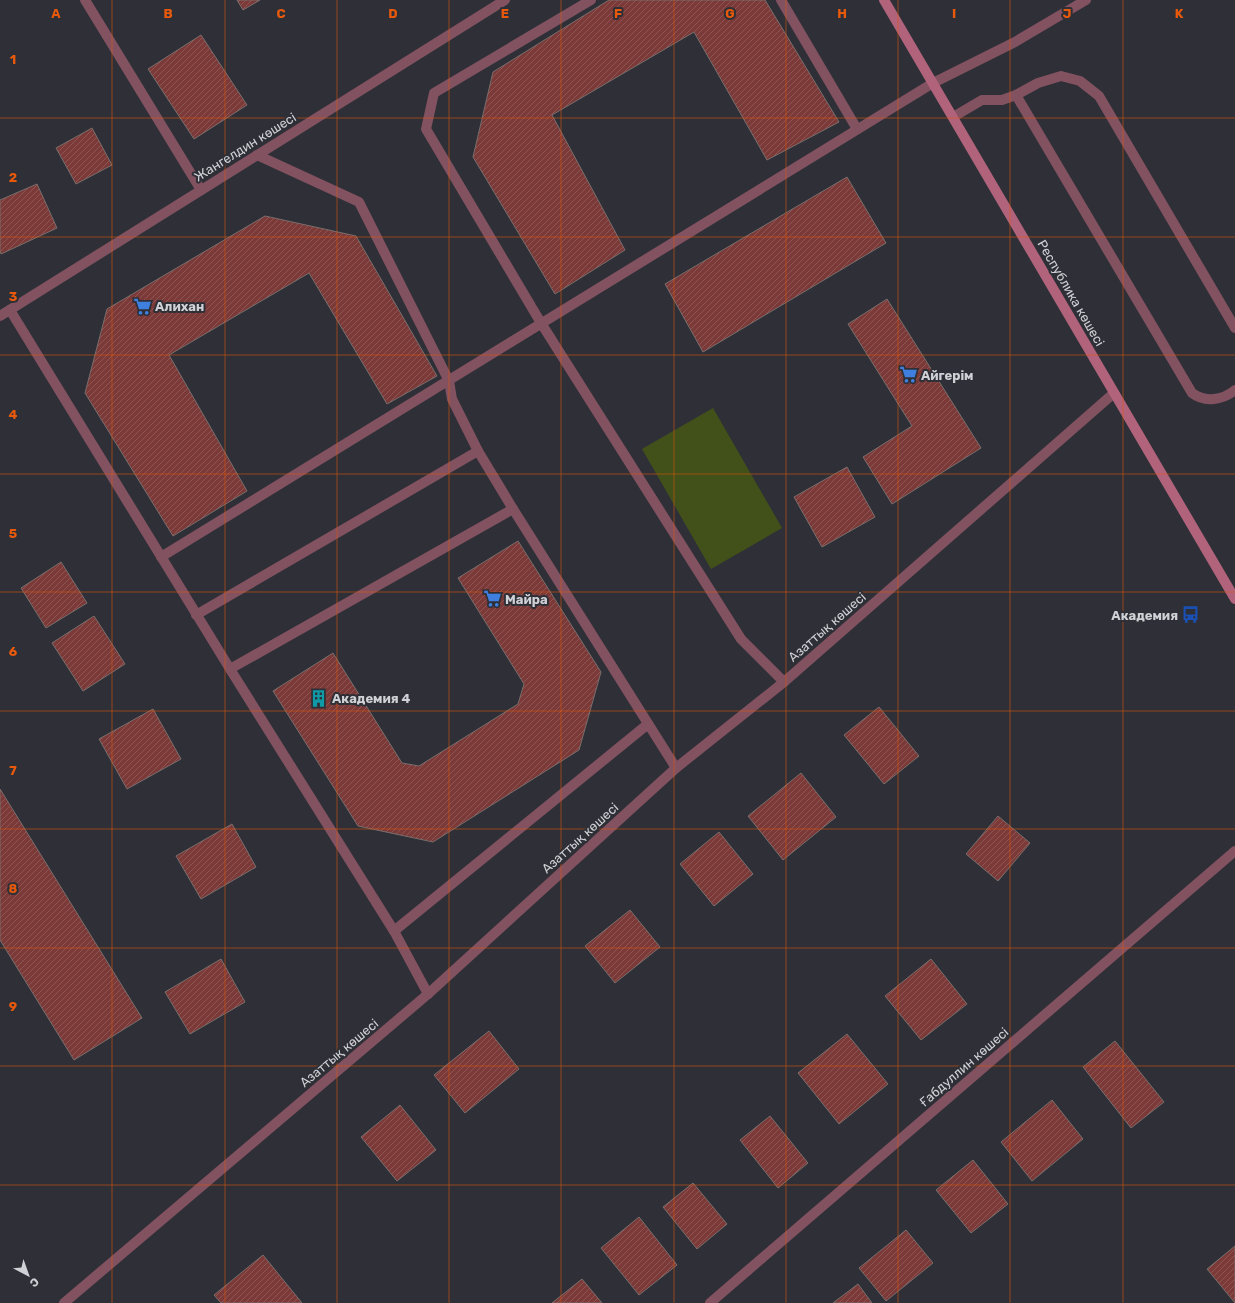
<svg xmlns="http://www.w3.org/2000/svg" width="1235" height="1303" viewBox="0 0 1235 1303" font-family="Rubik,sans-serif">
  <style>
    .pitch { fill: #42511a }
    .building { fill: url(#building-hatch); stroke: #796e6d }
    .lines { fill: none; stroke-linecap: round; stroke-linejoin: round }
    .lane { stroke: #835261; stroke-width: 10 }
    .street { stroke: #835261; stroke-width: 10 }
    .secondary { stroke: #b1637b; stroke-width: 10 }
    .grid { fill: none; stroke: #e8590c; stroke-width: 1; stroke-opacity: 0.55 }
    .labels { text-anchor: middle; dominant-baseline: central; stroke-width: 4; stroke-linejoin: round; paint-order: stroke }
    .street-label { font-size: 13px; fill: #d0d1d6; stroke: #2f3037 }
    .poi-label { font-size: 13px; font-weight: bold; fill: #d0d1d6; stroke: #2f3037; text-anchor: start }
    .grid-label { font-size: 13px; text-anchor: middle; font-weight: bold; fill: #e8590c; stroke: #2f3037; stroke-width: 4; stroke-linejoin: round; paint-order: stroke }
  </style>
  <defs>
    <pattern id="building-hatch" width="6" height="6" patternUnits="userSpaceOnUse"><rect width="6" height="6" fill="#7b3937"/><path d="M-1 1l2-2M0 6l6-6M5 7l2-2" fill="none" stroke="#8d5553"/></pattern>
  </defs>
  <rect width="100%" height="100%" fill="#2f3037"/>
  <polygon class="pitch" points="713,408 782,528 711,569 642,449"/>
  <g class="building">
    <polygon points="237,0 260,0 243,10"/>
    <polygon points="609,0 765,0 839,122 767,160 694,32 552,115 625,250 555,294 473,157 493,72"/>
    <polygon points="201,35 247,105 194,139 148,69"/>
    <polygon points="92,128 112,165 76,184 56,148"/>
    <polygon points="847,177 886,243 703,352 665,284"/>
    <polygon points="37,184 57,228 1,254 0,251 0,200"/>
    <polygon points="265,216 356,236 437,376 387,404 309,273 169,355 247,491 173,536 85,393 107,309"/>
    <polygon points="887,299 981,448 892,504 863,457 912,426 848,324"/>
    <polygon points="847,467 875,517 822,547 794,497"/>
    <polygon points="518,541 601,672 579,750 433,842 358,826 273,691 333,653 402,763 419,766 518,704 524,684 458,578"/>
    <polygon points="61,562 87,603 46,628 21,588"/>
    <polygon points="94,616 125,664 83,691 52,643"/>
    <polygon points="879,707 919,756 884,784 844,735"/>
    <polygon points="153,709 181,759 127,789 99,739"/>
    <polygon points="801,773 836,817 783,860 748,816"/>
    <polygon points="0,789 142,1018 74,1060 0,940"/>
    <polygon points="998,816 1030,843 998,881 966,854"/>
    <polygon points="232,824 256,867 201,899 176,856"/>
    <polygon points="719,832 753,874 714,906 680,864"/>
    <polygon points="630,910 660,947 615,983 585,946"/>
    <polygon points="221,959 245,1002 190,1034 165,992"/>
    <polygon points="931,959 967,1004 921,1040 885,996"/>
    <polygon points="489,1031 519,1069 465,1113 434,1075"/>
    <polygon points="847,1034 888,1084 839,1124 798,1073"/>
    <polygon points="1115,1041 1164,1102 1131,1128 1083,1067"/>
    <polygon points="1052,1100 1083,1139 1032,1181 1001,1142"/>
    <polygon points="400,1105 436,1150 397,1181 361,1137"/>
    <polygon points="770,1116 808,1163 778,1188 740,1140"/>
    <polygon points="973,1160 1008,1204 971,1233 936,1190"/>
    <polygon points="693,1183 727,1224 697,1249 663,1207"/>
    <polygon points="639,1217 677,1265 639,1295 601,1248"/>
    <polygon points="906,1230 933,1263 886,1301 859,1268"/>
    <polygon points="1235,1246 1235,1303 1207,1269"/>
    <polygon points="263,1255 302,1303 221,1303 214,1295"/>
    <polygon points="582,1279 602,1303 552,1303"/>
    <polygon points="858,1284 872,1303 833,1303"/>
  </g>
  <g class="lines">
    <g class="lane">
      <polyline points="85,0 201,190"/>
      <polyline points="591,0 434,93 426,129 541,323 741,639 784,682"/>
      <polyline points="781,0 857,129"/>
      <path d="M1016 95 1192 393C1205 403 1223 400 1235 390"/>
      <polyline points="953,117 982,100 1002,100 1016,95 1038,83 1061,76 1080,81 1099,96 1235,328"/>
      <polyline points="257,155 359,202 449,381 452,399 478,451 513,509 676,768"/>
      <polyline points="10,310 230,669 394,931 428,994"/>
      <polyline points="161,557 933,83 1015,42 1086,0"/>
      <polyline points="196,615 478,451"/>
      <polyline points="230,669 513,509"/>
      <polyline points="394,931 648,724"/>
    </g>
    <g class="street">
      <polyline points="0,316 505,0"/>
      <polyline points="64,1303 428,994 676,768 784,682 1114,393"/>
      <polyline points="710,1303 1235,851"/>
    </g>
    <polyline class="secondary" points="884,0 1235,599"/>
  </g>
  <path class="grid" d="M112 0V1303M225 0V1303M337 0V1303M449 0V1303M561 0V1303M674 0V1303M786 0V1303M898 0V1303M1010 0V1303M1123 0V1303M0 118H1235M0 237H1235M0 355H1235M0 474H1235M0 592H1235M0 711H1235M0 829H1235M0 948H1235M0 1066H1235M0 1185H1235"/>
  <defs>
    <symbol id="supermarket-bare" viewBox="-9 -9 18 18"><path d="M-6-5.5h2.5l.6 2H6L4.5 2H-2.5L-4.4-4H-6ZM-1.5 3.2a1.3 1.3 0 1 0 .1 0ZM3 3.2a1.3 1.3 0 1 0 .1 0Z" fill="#3f7fe0" stroke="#2f3037" stroke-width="2.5" paint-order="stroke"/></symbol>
    <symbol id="bus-bare" viewBox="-9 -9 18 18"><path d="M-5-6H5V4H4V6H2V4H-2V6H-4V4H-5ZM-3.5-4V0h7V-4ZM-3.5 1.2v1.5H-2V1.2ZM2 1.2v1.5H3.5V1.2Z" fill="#1a4fb4" stroke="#2f3037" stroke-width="2.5" paint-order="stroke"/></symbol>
    <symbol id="building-bare" viewBox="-9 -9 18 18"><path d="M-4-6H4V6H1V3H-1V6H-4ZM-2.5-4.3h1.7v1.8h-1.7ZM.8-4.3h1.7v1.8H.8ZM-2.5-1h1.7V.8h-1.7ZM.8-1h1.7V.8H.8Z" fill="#0f9aa8" stroke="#2f3037" stroke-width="2.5" paint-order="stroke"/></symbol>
  </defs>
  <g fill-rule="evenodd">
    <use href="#supermarket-bare" x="130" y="294" width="25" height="25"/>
    <use href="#supermarket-bare" x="896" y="362" width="25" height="25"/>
    <use href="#supermarket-bare" x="480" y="586" width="25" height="25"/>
    <use href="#bus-bare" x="1178" y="602" width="25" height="25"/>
    <use href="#building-bare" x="306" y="686" width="25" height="25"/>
  </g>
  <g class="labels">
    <g class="street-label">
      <text transform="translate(245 147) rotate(-32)">Жангелдин көшесі</text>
      <text transform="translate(1071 293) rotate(60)">Республика көшесі</text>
      <text transform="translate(827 627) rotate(-41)">Азаттық көшесі</text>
      <text transform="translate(580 838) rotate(-42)">Азаттық көшесі</text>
      <text transform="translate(339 1053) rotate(-40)">Азаттық көшесі</text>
      <text transform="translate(964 1067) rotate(-41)">Ғабдуллин көшесі</text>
    </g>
    <g class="poi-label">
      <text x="155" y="306">Алихан</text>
      <text x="921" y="375">Айгерім</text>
      <text x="505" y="599">Майра</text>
      <text x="1178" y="615" text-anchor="end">Академия</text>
      <text x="332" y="698">Академия 4</text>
    </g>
  </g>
  <g class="grid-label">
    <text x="56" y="18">A</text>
    <text x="168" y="18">B</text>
    <text x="281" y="18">C</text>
    <text x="393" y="18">D</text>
    <text x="505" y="18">E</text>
    <text x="618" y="18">F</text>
    <text x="730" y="18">G</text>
    <text x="842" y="18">H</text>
    <text x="954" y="18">I</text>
    <text x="1067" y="18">J</text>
    <text x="1179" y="18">K</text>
    <text x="13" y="64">1</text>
    <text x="13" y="182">2</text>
    <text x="13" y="301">3</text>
    <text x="13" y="419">4</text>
    <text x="13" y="538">5</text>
    <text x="13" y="656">6</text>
    <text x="13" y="775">7</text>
    <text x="13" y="893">8</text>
    <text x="13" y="1011">9</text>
  </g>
  <g transform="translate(28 1275) rotate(139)" stroke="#2f3037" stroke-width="3" paint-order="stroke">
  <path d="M0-3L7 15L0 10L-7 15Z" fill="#d0d1d6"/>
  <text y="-6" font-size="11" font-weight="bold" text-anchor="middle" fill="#d0d1d6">С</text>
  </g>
</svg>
